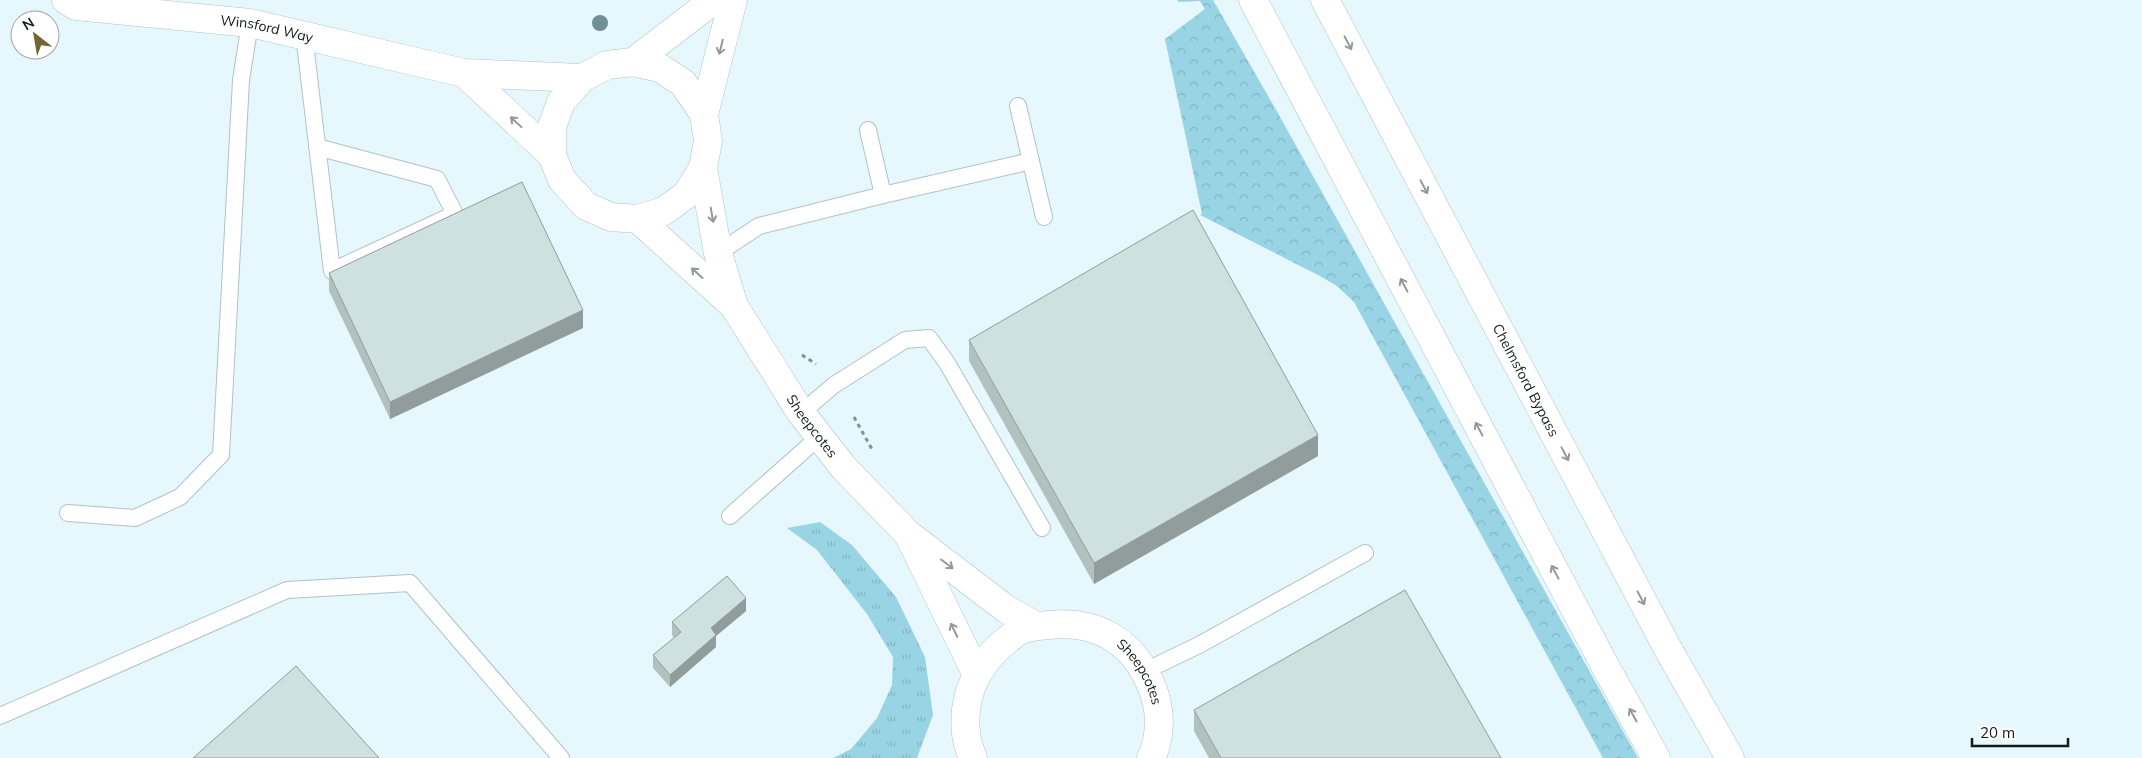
<svg xmlns="http://www.w3.org/2000/svg" width="2142" height="758" viewBox="0 0 2142 758" font-family="Mulish,sans-serif">
  <style>
    .grass { fill: url(#grass-tufts) }
    .forest { fill: url(#forest-crowns) }
    .lines { fill: none; stroke-linecap: round; stroke-linejoin: round }
    .lane-casing { stroke: #b1c2c7; stroke-width: 18 }
    .street-casing { stroke: #b1c2c7; stroke-width: 29 }
    .highway-casing { stroke: #b1c2c7; stroke-width: 29 }
    .path { stroke: #838f92; stroke-width: 3; stroke-dasharray: 4 4; stroke-linecap: butt }
    .lane { stroke: #fff; stroke-width: 16 }
    .street { stroke: #fff; stroke-width: 28 }
    .highway { stroke: #fff; stroke-width: 28 }
    .tree { fill: #718f96 }
    .wall { fill: #b1c1c0 }
    .shaded-wall { fill: #909d9c }
    .building { fill: #cee0df; stroke: #909d9c }
    .oneway { stroke: #959898 }
    .labels { text-anchor: middle; dominant-baseline: central; stroke-width: 4.5; stroke-linejoin: round; paint-order: stroke }
    .street-label { font-size: 14px; fill: #141a1b; stroke: #fff }
  </style>
  <defs>
    <pattern id="grass-tufts" width="24" height="20" patternUnits="userSpaceOnUse" patternTransform="scale(1.25)"><rect width="24" height="20" fill="#99d4e4"/><path d="M3 7l-1-3M5 7V3M7 7l1-3M15 17l-1-3M17 17v-4M19 17l1-3" fill="none" stroke="#83b5c3"/></pattern>
    <pattern id="forest-crowns" width="20" height="18" patternUnits="userSpaceOnUse" patternTransform="scale(1.25)"><rect width="20" height="18" fill="#99d4e4"/><path d="M2 6a3 3 0 1 1 6 0M12 15a3 3 0 1 1 6 0" fill="none" stroke="#83b5c3"/></pattern>
  </defs>
  <rect width="100%" height="100%" fill="#e6f8fd"/>
  <polygon class="grass" points="820,522 852,545 896,597 925,657 933,715 917,758 833,758 851,749 877,718 892,685 893,657 867,614 817,550 787,528"/>
  <polygon class="forest" points="1177,0 1213,0 1275,108 1638,758 1603,758 1354,302 1337,286 1318,275 1200,215 1202,214 1165,39 1205,9 1200,1 1179,2"/>
  <g class="lines">
    <defs>
      <g id="lane">
        <polyline points="304,35 332,271 455,214 437,179 317,147"/>
        <polyline points="1018,106 1044,217"/>
        <polyline points="868,130 883,195"/>
        <polyline points="718,253 759,226 883,195 1031,161"/>
        <polyline points="801,413 834,385 905,340 929,338 947,363 1042,528"/>
        <polyline points="68,513 135,518 180,497 221,455 241,80 250,23"/>
        <polyline points="730,516 819,437"/>
        <polyline points="1145,671 1199,645 1365,553"/>
        <polyline points="0,716 287,590 410,583 561,758"/>
      </g>
      <g id="street">
        <path id="s1" d="M66 0 76 6 250 23 464 73 582 78 607 65 633 62 660 68 683 83 704 114 708 141 703 168 686 195 664 211 638 219 611 217 586 206 562 180 552 155V127L561 102 582 78"/>
        <polyline points="633,62 714,0"/>
        <polyline points="464,73 552,155"/>
        <polyline points="704,114 733,0"/>
        <path id="s2" d="M703 168 718 253 734 306 801 413 844 468 908 534 1006 609 1036 626"/>
        <polyline points="638,219 734,306"/>
        <polyline points="911,540 976,673"/>
        <path id="s3" d="M973 758C970 750 966 741 966 732 962 695 978 663 1007 640 1011 637 1015 633 1019 631 1028 627 1039 626 1048 625 1096 620 1132 640 1151 685 1161 708 1162 735 1151 758"/>
      </g>
      <g id="highway">
        <polyline points="1253,0 1603,662 1656,758"/>
        <path id="s4" d="M1325 0 1668 649 1730 758"/>
      </g>
    </defs>
    <use href="#lane" class="lane-casing"/>
    <use href="#street" class="street-casing"/>
    <use href="#highway" class="highway-casing"/>
    <g class="path">
      <polyline points="802,355 816,364"/>
      <polyline points="854,417 873,451"/>
    </g>
    <use href="#lane" class="lane"/>
    <use href="#street" class="street"/>
    <use href="#highway" class="highway"/>
  </g>
  <circle class="tree" cx="600" cy="23" r="8"/>
  <g class="wall">
    <polygon points="329,273 583,328 390,419 329,291"/>
    <polygon points="969,340 1318,456 1094,584 969,361"/>
    <polygon points="746,611 716,636 716,647 670,687 653,668 653,655 674,638 672,635 672,622"/>
    <polygon points="1194,710 1501,758 1209,758 1194,731"/>
  </g>
  <g class="shaded-wall">
    <polygon points="583,310 583,328 390,419 390,402"/>
    <polygon points="1318,435 1318,456 1094,584 1094,563"/>
    <polygon points="746,598 746,611 716,636 716,647 670,687 670,675 711,628"/>
  </g>
  <g class="building">
    <polygon points="522,182 583,310 390,402 329,273"/>
    <polygon points="1193,210 1318,435 1094,563 969,340"/>
    <polygon points="727,576 746,598 711,628 716,635 670,675 653,655 681,632 672,622"/>
    <polygon points="1405,590 1501,758 1221,758 1194,710"/>
    <polygon points="296,666 379,758 193,758"/>
  </g>
  <defs><path id="oneway-shaft" d="M-6 0H5M1.5-3L5.5 0L1.5 3" fill="none" stroke-width="1.6" stroke-linecap="round" stroke-linejoin="round" transform="scale(1.25)"/></defs>
  <g class="oneway">
    <use href="#oneway-shaft" transform="translate(1348 43) rotate(62)"/>
    <use href="#oneway-shaft" transform="translate(721 47) rotate(104)"/>
    <use href="#oneway-shaft" transform="translate(516 122) rotate(-137)"/>
    <use href="#oneway-shaft" transform="translate(1424 187) rotate(62)"/>
    <use href="#oneway-shaft" transform="translate(712 215) rotate(80)"/>
    <use href="#oneway-shaft" transform="translate(697 273) rotate(-138)"/>
    <use href="#oneway-shaft" transform="translate(1404 285) rotate(-118)"/>
    <use href="#oneway-shaft" transform="translate(1479 429) rotate(-118)"/>
    <use href="#oneway-shaft" transform="translate(1565 454) rotate(62)"/>
    <use href="#oneway-shaft" transform="translate(947 564) rotate(37)"/>
    <use href="#oneway-shaft" transform="translate(1555 572) rotate(-118)"/>
    <use href="#oneway-shaft" transform="translate(1641 598) rotate(62)"/>
    <use href="#oneway-shaft" transform="translate(954 630) rotate(-116)"/>
    <use href="#oneway-shaft" transform="translate(1633 715) rotate(-119)"/>
  </g>
  <g class="labels">
    <g class="street-label">
      <text stroke="none"><textPath href="#s1" startOffset="204">Winsford Way</textPath></text>
      <text stroke="none"><textPath href="#s4" startOffset="430">Chelmsford Bypass</textPath></text>
      <text stroke="none"><textPath href="#s2" startOffset="285">Sheepcotes</textPath></text>
      <text stroke="none"><textPath href="#s3" startOffset="289">Sheepcotes</textPath></text>
    </g>
  </g>
  <g transform="translate(35 35) rotate(329)"><circle r="24" fill="#ffffff" stroke="#a1a3a4"/>
  <path d="M0-4L9 19L0 12L-9 19Z" fill="#716633"/>
  <text y="-8" font-size="14" font-weight="bold" text-anchor="middle" fill="#141a1b">N</text>
  </g>
  <path d="M1972 738v8h96v-8" fill="none" stroke="#141a1b" stroke-width="2.5"/>
  <text x="1980" y="738" font-size="15" fill="#141a1b" stroke="#ffffff" stroke-width="4" paint-order="stroke">20 m</text>
</svg>
